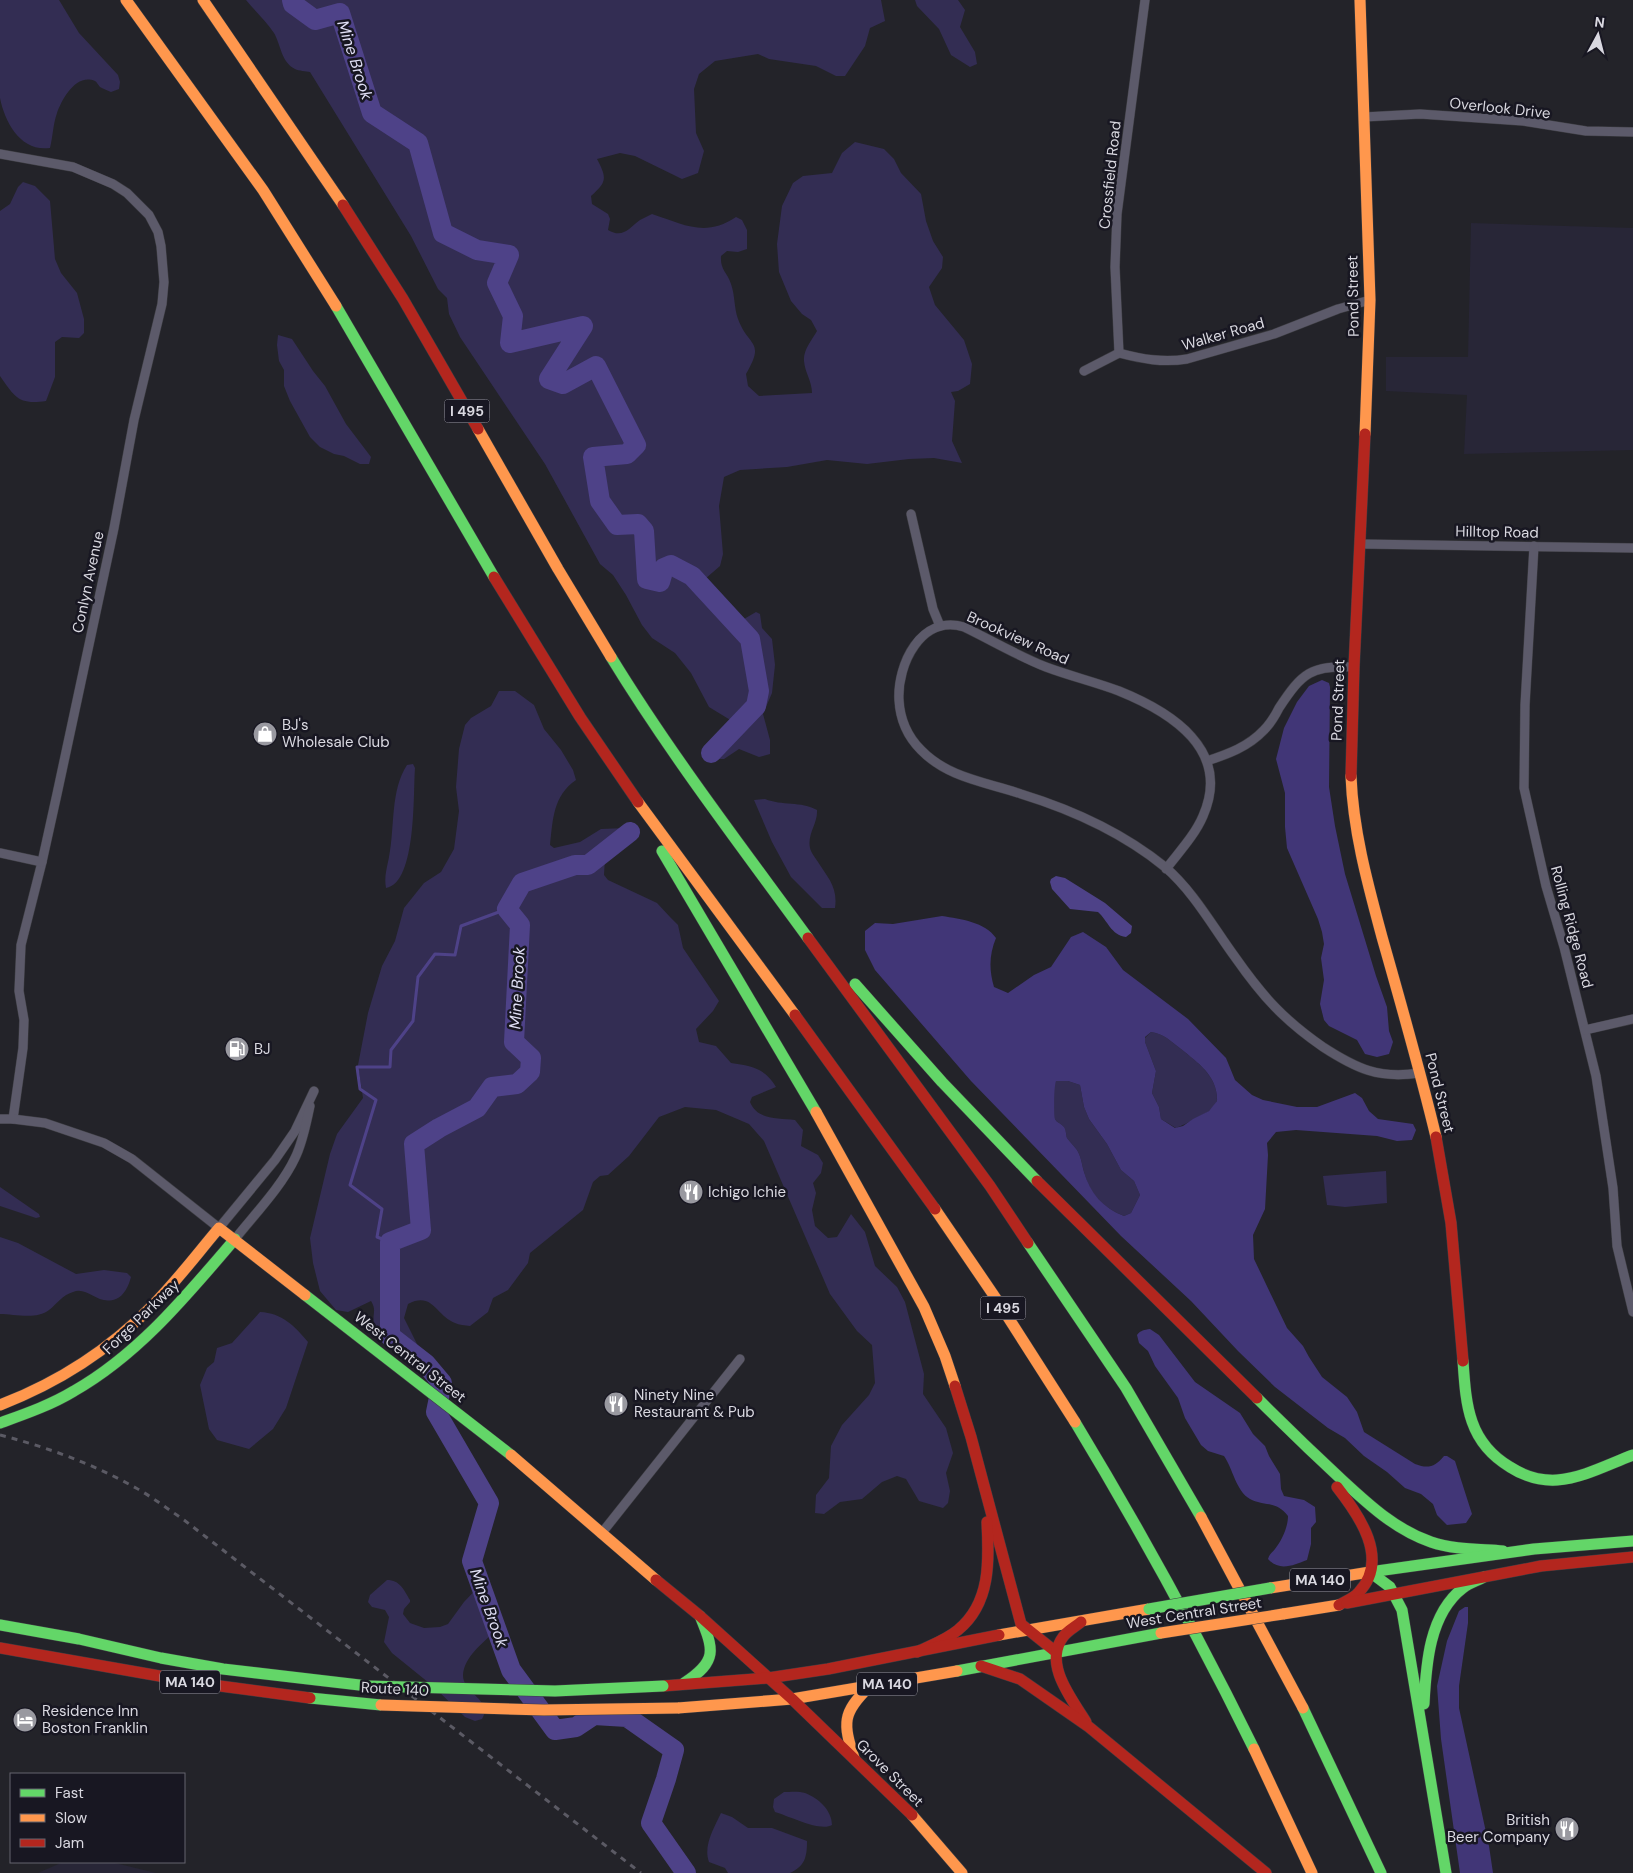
<svg xmlns="http://www.w3.org/2000/svg" width="1633" height="1873" viewBox="0 0 1633 1873" font-family="'DM Sans',sans-serif">
  <style>
    .built { fill: #282637 }
    .green { fill: #332d53 }
    .forest { fill: #413677; fill-rule: evenodd }
    .water { fill: #4e4288 }
    .lines { fill: none; stroke-linecap: round; stroke-linejoin: round }
    .stream { stroke: #4e4288; stroke-width: 3 }
    .river { stroke: #4e4288; stroke-width: 20 }
    .street-casing { stroke: #3d3d42; stroke-width: 10 }
    .fast-casing { stroke: #3d3d42; stroke-width: 12 }
    .slow-casing { stroke: #3d3d42; stroke-width: 12 }
    .jam-casing { stroke: #3d3d42; stroke-width: 12 }
    .street { stroke: #5c5a6a; stroke-width: 9 }
    .fast { stroke: #63d668; stroke-width: 11 }
    .slow { stroke: #ff974d; stroke-width: 11 }
    .jam { stroke: #b3261e; stroke-width: 11 }
    .rail { stroke: #5b5a64; stroke-width: 3; stroke-dasharray: 6 6; stroke-linecap: butt }
    .fast-bridge-casing { stroke: #3d3d42; stroke-width: 12; stroke-linecap: butt }
    .slow-bridge-casing { stroke: #3d3d42; stroke-width: 12; stroke-linecap: butt }
    .fast-bridge { stroke: #63d668; stroke-width: 11 }
    .slow-bridge { stroke: #ff974d; stroke-width: 11 }
    .labels { text-anchor: middle; dominant-baseline: central; stroke-width: 5; stroke-linejoin: round; paint-order: stroke }
    .shield { fill: #181722; stroke: #9f9ea7; stroke-width: 1 }
    .shield-label { font-size: 14px; font-weight: bold; fill: #d9d8e0 }
    .street-label { font-size: 15px; fill: #d9d8e0; stroke: #181722 }
    .poi-label { font-size: 15px; fill: #d9d8e0; stroke: #181722; text-anchor: start }
    .water-label { font-size: 16px; font-style: italic; fill: #e1e0f6; stroke: #181722 }
  </style>
  <rect width="100%" height="100%" fill="#232329"/>
  <g class="built">
    <polygon points="1471,223 1633,228 1633,450 1464,454 1467,395 1386,391 1386,357 1468,357"/>
    <polygon points="63,1862 111,1862 156,1873 38,1873"/>
  </g>
  <g class="green">
    <path d="M0 0H59L79 33 118 75 120 82 119 89 111 92C107 90 103 89 100 87 98 85 97 82 95 81 76 73 62 99 57 113 53 124 53 136 50 148 21 152 5 123 0 98 0 88 0 76 0 67 0 44 0 22 0 0Z"/>
    <path d="M246 0H881L885 21 870 28 865 46 845 76H836L816 66 769 59 758 54 715 61 699 74 694 89 696 133 704 151 698 173 682 179 635 156 620 153 597 159C607 178 607 182 591 196L592 204 608 214 610 219 608 230C623 239 629 228 640 220 644 218 648 216 652 214 683 224 705 238 736 217L742 220 747 230V249L738 252 727 251 721 256C720 270 727 272 731 284 735 295 734 308 738 319 748 347 766 340 746 374L748 386 759 396 812 393C812 381 805 373 804 361 803 350 812 340 817 331L811 320 802 314 791 301 779 272 777 244 782 206 793 183 803 176 832 173 842 153 855 142 884 149 894 159 901 173 921 194 926 221 933 241 943 257 942 268 929 287 935 305 964 340 972 364 970 384 958 391 951 392 955 401 952 441 962 463 934 458 909 459 867 464 827 460 787 467 740 470 724 477 719 506 723 554 720 566 705 579C702 599 730 610 744 619L756 612 760 614 762 628 772 639 775 665 772 693 763 714 770 740V754L759 757 739 749 724 759H712L711 752 730 726 732 721 709 707 691 673 675 653 652 638 642 625 626 595 613 575 600 564 545 464 460 337 449 314 447 298 438 289 411 236 310 72C306 71 299 71 295 69 281 62 281 45 274 33 266 21 255 11 246 0Z"/>
    <polygon points="915,0 958,0 965,10 960,27 975,52 977,64 970,67 951,55 939,29 917,6"/>
    <path d="M23 182 35 186 50 201 55 259 61 273 77 293 84 319V333L79 338 62 337 55 342V377L46 401C18 405 15 397 0 376V211L10 204 18 187Z"/>
    <polygon points="278,335 292,339 313,371 325,386 346,424 371,457 369,464 360,464 344,456 334,454 320,447 310,437 290,401 284,386 284,370 279,361 277,345"/>
    <path d="M499 691H515L534 705 544 729 561 750 573 770 576 780C553 796 553 819 550 845L554 848 580 842 601 829 626 828 624 845 605 858 604 875 608 880 657 903 670 917 678 925 683 948 719 1001 713 1011 696 1029 699 1042 716 1046 731 1063C751 1066 765 1068 776 1087L752 1097 750 1102C757 1120 778 1118 795 1120L803 1130 801 1146 818 1155 823 1163 821 1173 813 1183 816 1193 812 1210 815 1226 828 1238 837 1237 851 1214 865 1232 875 1266 897 1287 905 1302 924 1374 923 1394 946 1428 953 1453 946 1473 950 1491 948 1503 943 1508 919 1501 906 1479 897 1476 882 1482 862 1499 840 1502 824 1514 815 1513 816 1495 829 1478 831 1446 842 1425 869 1395 875 1383 872 1345 857 1331 830 1294 764 1141 749 1124 716 1110 685 1107 659 1117 629 1156 608 1175 600 1176 593 1182 583 1210 530 1253 528 1263 508 1290 493 1298 488 1312 470 1326C465 1325 459 1325 455 1323 436 1316 433 1291 408 1304L404 1318 420 1350 417 1367C400 1356 378 1344 374 1323 372 1313 377 1311 371 1301L348 1312 336 1310 320 1291 313 1263 310 1238 330 1154 337 1134 363 1098 358 1065 368 1013 382 966 395 941 404 908 424 883 441 872 454 849 459 811 456 787 459 749 465 725 471 718 491 706Z"/>
    <path d="M413 764 415 768C413 792 417 883 386 888 384 876 387 868 389 857 395 828 390 791 407 765Z"/>
    <path d="M765 799C782 806 801 801 817 810 818 823 807 834 810 848 811 853 815 857 818 862 828 878 838 887 835 908H822L791 877 772 842 754 800Z"/>
    <path d="M1151 1032C1165 1034 1170 1041 1181 1049 1198 1063 1218 1076 1217 1101 1215 1104 1213 1109 1209 1111 1205 1114 1180 1127 1176 1128L1161 1119 1159 1107 1152 1093 1156 1071 1145 1042V1038Z"/>
    <path d="M1055 1081H1068L1080 1085 1084 1107 1089 1119 1107 1144 1121 1170 1134 1181 1140 1195 1131 1213 1124 1216C1103 1208 1090 1194 1084 1172 1082 1165 1081 1156 1077 1150 1074 1146 1070 1142 1067 1138 1066 1135 1066 1130 1064 1127 1061 1123 1057 1123 1055 1119 1054 1115 1054 1086 1055 1081Z"/>
    <polygon points="1386,1171 1387,1203 1345,1207 1327,1205 1323,1176"/>
    <polygon points="0,1187 39,1214 40,1217 36,1218 0,1206"/>
    <path d="M0 1237 18 1243 76 1274 104 1270 127 1273 131 1277C129 1285 124 1296 116 1299 97 1306 88 1286 73 1292 62 1295 57 1304 49 1310 37 1320 14 1314 0 1314Z"/>
    <path d="M260 1312C282 1313 295 1326 308 1342L286 1408 273 1429 249 1449 217 1440 209 1429 200 1385 207 1368 214 1362 217 1348 232 1343Z"/>
    <path d="M387 1580C400 1580 404 1590 410 1600V1602L404 1609 403 1614 410 1623 424 1628 440 1627 448 1624 464 1602 483 1582 492 1609 495 1631C483 1643 464 1657 463 1675 462 1692 494 1701 482 1719L475 1721 465 1717 434 1687 392 1653 384 1642 389 1617 385 1610 372 1607 368 1602 370 1595Z"/>
    <path d="M784 1792C790 1792 799 1791 805 1793 818 1798 832 1810 832 1825 820 1832 789 1816 775 1812L773 1807 774 1799Z"/>
    <path d="M721 1813 732 1817 748 1828H772L807 1841C807 1857 805 1866 790 1873H728L725 1868 709 1862C703 1846 714 1828 721 1813Z"/>
  </g>
  <g class="forest">
    <polygon points="1322,680 1329,683 1330,687 1329,787 1335,826 1345,874 1376,976 1387,1007 1389,1031 1393,1042 1389,1054 1377,1057 1365,1054 1357,1040 1329,1026 1324,1020 1320,1004 1324,980 1321,958 1324,944 1322,932 1318,919 1287,848 1285,827 1285,793 1276,759 1284,728 1297,702 1309,686"/>
    <path d="M942 916C961 919 985 922 996 938 989 955 989 970 994 987L1008 993 1034 975 1051 967 1071 937 1083 932 1106 947 1123 970 1188 1019 1226 1058 1235 1080 1252 1095 1263 1100 1297 1107H1317L1355 1093 1362 1098 1369 1111 1378 1119 1413 1124 1416 1130 1412 1140 1397 1141 1377 1136 1296 1130 1276 1132 1267 1143 1268 1155 1265 1209 1253 1235 1254 1259 1287 1328 1303 1346 1309 1357 1322 1377 1347 1397 1357 1412 1364 1432 1415 1464C1428 1469 1435 1467 1444 1456H1447L1455 1461 1472 1514 1466 1523 1447 1525 1437 1515 1433 1504 1421 1494 1405 1488 1387 1472 1364 1456 1345 1438 1328 1428 1275 1387 1238 1351 1191 1301 1121 1236 971 1081 875 970 865 950V931L875 923 893 924ZM1151 1032C1165 1034 1170 1041 1181 1049 1198 1063 1218 1076 1217 1101L1209 1111 1193 1119 1183 1126 1175 1128 1161 1119 1159 1107 1152 1093 1156 1071 1145 1042V1037ZM1056 1081H1068L1080 1085 1084 1107 1089 1119 1107 1144 1121 1170 1134 1181 1140 1195 1131 1213 1124 1216C1103 1208 1090 1193 1084 1172 1082 1165 1081 1156 1077 1150 1074 1146 1070 1142 1067 1138 1066 1135 1066 1129 1064 1127 1061 1123 1057 1123 1055 1119 1054 1115 1054 1085 1056 1081Z"/>
    <path d="M1150 1329 1159 1335 1195 1382 1240 1413 1253 1434 1265 1446 1269 1456 1280 1474 1281 1489 1284 1496 1304 1500 1315 1507 1316 1522 1311 1528V1544L1307 1560C1294 1565 1279 1572 1268 1559 1270 1553 1272 1553 1275 1549 1282 1540 1288 1527 1288 1516 1276 1500 1265 1507 1250 1499 1236 1491 1233 1469 1224 1456L1208 1451 1201 1445 1185 1418 1178 1398 1155 1366 1148 1351 1139 1343 1137 1335C1141 1330 1144 1330 1150 1329Z"/>
    <polygon points="1465,1607 1468,1607 1468,1623 1459,1686 1459,1708 1489,1846 1493,1873 1460,1873 1441,1739 1437,1686 1447,1641 1459,1611"/>
  </g>
  <path class="water" d="M1056 876 1065 878 1105 903 1132 926 1131 933 1126 937C1111 935 1108 921 1098 912L1070 909 1052 889 1050 882 1051 879Z"/>
  <g class="lines">
    <polyline class="stream" points="390,1242 377,1237 382,1209 350,1185 376,1100 360,1089 357,1067 390,1067 391,1050 413,1021 418,977 435,954 455,955 461,926 507,909"/>
    <g class="river">
      <polyline points="292,0 293,4 315,20 340,13 372,113 418,143 443,233 477,250 509,255 497,283 513,316 510,343 583,326 549,379 563,384 596,366 636,445 627,454 593,457 600,501 617,525 638,524 644,531 647,579 660,582 664,568 671,565 692,576 750,639 759,691 756,706 711,753"/>
      <polyline points="630,832 588,865 575,865 522,883 507,909 520,925 514,1042 531,1058 530,1072 517,1084 492,1087 477,1108 439,1128 414,1144 421,1230 390,1242 390,1336 426,1364 442,1383 436,1412 489,1503 472,1561 511,1670 555,1730 576,1727 594,1715 627,1717 674,1750 666,1779 651,1823 686,1873"/>
    </g>
    <defs>
      <g id="street">
        <polyline points="1364,117 1420,114 1523,121 1586,131 1633,132"/>
        <polyline points="0,154 73,167 113,184 127,193 149,215 158,232 161,246 164,282 162,304 134,420 114,528 57,794 42,862 21,945 19,991 24,1020 23,1048 13,1119"/>
        <polyline points="1119,353 1115,267 1117,214 1145,0"/>
        <path d="M1084 371 1119 353C1142 359 1163 363 1187 359L1274 334 1338 309 1370 300"/>
        <polyline points="911,514 933,609 940,626"/>
        <polyline points="1361,544 1633,548"/>
        <polyline points="1534,546 1525,705 1524,788 1546,886 1564,947 1596,1076 1613,1188 1617,1246 1633,1312"/>
        <path d="M1207 761C1228 754 1248 747 1264 730 1270 724 1275 716 1279 708 1302 673 1311 665 1354 667"/>
        <polyline points="0,853 42,862"/>
        <path d="M1166 869C1179 852 1195 835 1203 816 1232 750 1171 712 1119 691 1095 682 1070 676 1046 667 1018 656 991 640 964 627 921 614 897 665 899 700 900 719 908 737 921 750 948 778 986 782 1021 794 1073 810 1122 832 1165 867 1194 892 1213 927 1235 957 1263 997 1284 1020 1323 1047 1357 1069 1379 1079 1419 1073"/>
        <polyline points="1585,1030 1633,1019"/>
        <polyline points="0,1119 13,1119 45,1123 104,1143 132,1159 219,1228 275,1160 295,1131 314,1091"/>
        <path d="M235 1239C254 1215 282 1186 295 1158 303 1142 306 1124 310 1106"/>
        <polyline points="601,1534 740,1359"/>
      </g>
      <g id="fast">
        <polyline points="336,306 494,577"/>
        <path d="M611 657C671 755 741 846 808 938"/>
        <polyline points="662,851 816,1112"/>
        <polyline points="855,984 942,1082 1037,1181"/>
        <polyline points="1028,1243 1126,1388 1201,1517"/>
        <polyline points="305,1295 511,1455"/>
        <path d="M1463 1361C1466 1405 1468 1442 1510 1467 1524 1476 1540 1481 1557 1480 1583 1478 1609 1464 1633 1455"/>
        <path d="M1257 1398C1285 1426 1313 1453 1342 1480 1369 1505 1396 1530 1431 1542 1454 1550 1480 1549 1503 1551"/>
        <path d="M1075 1422C1139 1528 1199 1637 1254 1749"/>
        <path d="M0 1423C25 1414 51 1405 74 1391 139 1354 187 1295 235 1239"/>
        <polyline points="1370,1572 1534,1549 1633,1541"/>
        <polyline points="1370,1572 1390,1587 1402,1610 1446,1873"/>
        <polyline points="0,1625 79,1639 161,1658 223,1669 368,1686"/>
        <polyline points="957,1671 1161,1633"/>
        <path d="M684 1683C718 1661 714 1650 700 1616"/>
        <polyline points="310,1698 381,1705"/>
        <path d="M1424 1704C1426 1665 1429 1614 1463 1588 1469 1583 1477 1581 1484 1577"/>
        <polyline points="1303,1708 1381,1873"/>
      </g>
      <g id="slow">
        <polyline points="126,0 263,190 336,306"/>
        <polyline points="203,0 343,205"/>
        <polyline points="1360,0 1370,300 1365,434"/>
        <polyline points="478,429 558,569 611,657"/>
        <path d="M1351 776C1353 831 1368 885 1382 937 1401 1004 1420 1070 1436 1137"/>
        <polyline points="638,802 795,1015"/>
        <polyline points="816,1112 924,1307 945,1356 955,1386"/>
        <polyline points="935,1209 997,1300 1075,1422"/>
        <path d="M0 1405C57 1383 109 1350 152 1306 176 1282 197 1254 219 1228L305 1295"/>
        <polyline points="511,1455 656,1580"/>
        <polyline points="1201,1517 1303,1708"/>
        <polyline points="1270,1588 1370,1572"/>
        <polyline points="1283,1614 1339,1605"/>
        <polyline points="999,1635 1149,1609"/>
        <polyline points="678,1708 792,1699 957,1671"/>
        <polyline points="1254,1749 1312,1873"/>
        <path d="M854 1758C843 1723 842 1713 869 1687"/>
        <polyline points="912,1815 962,1873"/>
      </g>
      <g id="jam">
        <polyline points="343,205 403,299 478,429"/>
        <polyline points="494,577 580,717 638,802"/>
        <polyline points="1351,776 1354,667 1365,434"/>
        <polyline points="808,938 990,1186 1028,1243"/>
        <polyline points="795,1015 935,1209"/>
        <polyline points="1436,1137 1451,1223 1463,1361"/>
        <polyline points="1037,1181 1257,1398"/>
        <polyline points="955,1386 971,1437 1021,1624 1056,1652"/>
        <path d="M1337 1487C1359 1515 1390 1559 1359 1592 1354 1598 1346 1601 1339 1605"/>
        <polyline points="656,1580 700,1616 792,1699 912,1815"/>
        <polyline points="1347,1603 1541,1566 1633,1557"/>
        <path d="M1081 1622C1075 1627 1067 1631 1063 1637 1043 1664 1072 1699 1086 1722"/>
        <polyline points="0,1648 205,1684 310,1698"/>
        <path d="M917 1652C931 1645 946 1640 958 1630 991 1603 989 1561 987 1522"/>
        <polyline points="981,1666 1020,1679 1089,1727 1266,1873"/>
        <polyline points="663,1686 768,1678 828,1669 999,1635"/>
      </g>
    </defs>
    <use href="#street" class="street-casing"/>
    <use href="#fast" class="fast-casing"/>
    <use href="#slow" class="slow-casing"/>
    <use href="#jam" class="jam-casing"/>
    <use href="#street" class="street"/>
    <use href="#fast" class="fast"/>
    <use href="#slow" class="slow"/>
    <use href="#jam" class="jam"/>
    <path class="rail" d="M0 1435C47 1447 93 1464 136 1488 152 1497 168 1509 184 1520L641 1873"/>
    <defs>
      <g id="fast-bridge">
        <polyline points="1149,1609 1270,1588"/>
        <polyline points="368,1686 555,1691 663,1686"/>
      </g>
      <g id="slow-bridge">
        <polyline points="1161,1633 1283,1614"/>
        <polyline points="381,1705 544,1710 678,1708"/>
      </g>
    </defs>
    <use href="#fast-bridge" class="fast-bridge-casing"/>
    <use href="#slow-bridge" class="slow-bridge-casing"/>
    <use href="#fast-bridge" class="fast-bridge"/>
    <use href="#slow-bridge" class="slow-bridge"/>
  </g>
  <defs>
    <symbol id="shop-disc" viewBox="-11 -11 22 22"><circle r="9.5" fill="#9999a0" stroke="#181722"/><path d="M-5-2.5h2.3a2.7 3.5 0 0 1 5.4 0H5L5.5 6h-11ZM-1.5-2.5h3a1.5 2.3 0 0 0-3 0Z" fill="#fff"/></symbol>
    <symbol id="fuel-disc" viewBox="-11 -11 22 22"><circle r="9.5" fill="#9999a0" stroke="#181722"/><path d="M-5.5-6h7V0h2V4h1.3V-2.5L3-4.5l.8-.8L6-3V5H2.5V1h-1V6h-7ZM-4.2-4.7v3.2H.2V-4.7Z" fill="#fff"/></symbol>
    <symbol id="restaurant-disc" viewBox="-11 -11 22 22"><circle r="9.5" fill="#9999a0" stroke="#181722"/><path d="M-5-6h1v4h1v-4h1v4h1v-4h1v5L-1.5 .5V6h-2V.5L-5-1ZM5-6V6H3V1.5H1.5Q1.5-4 5-6Z" fill="#fff"/></symbol>
    <symbol id="hotel-disc" viewBox="-11 -11 22 22"><circle r="9.5" fill="#9999a0" stroke="#181722"/><path d="M-6-4.5h1.5V1H6V5H4.5V3h-9V5H-6ZM-4 0a1.8 1.8 0 1 1 3.6 0ZM.5 0V-2.5h3Q6-2.5 6 0Z" fill="#fff"/></symbol>
  </defs>
  <g fill-rule="evenodd">
    <use href="#shop-disc" x="251" y="720" width="28" height="28"/>
    <use href="#fuel-disc" x="223" y="1035" width="28" height="28"/>
    <use href="#restaurant-disc" x="677" y="1178" width="28" height="28"/>
    <use href="#restaurant-disc" x="602" y="1390" width="28" height="28"/>
    <use href="#hotel-disc" x="11" y="1706" width="28" height="28"/>
    <use href="#restaurant-disc" x="1553" y="1815" width="28" height="28"/>
  </g>
  <g class="labels">
    <g class="shield">
      <rect x="444.5" y="399.5" width="45" height="23" rx="4"/>
      <rect x="980.5" y="1296.5" width="45" height="23" rx="4"/>
      <rect x="1290" y="1568.5" width="60" height="23" rx="4"/>
      <rect x="160" y="1670.5" width="60" height="23" rx="4"/>
      <rect x="857" y="1672.5" width="60" height="23" rx="4"/>
    </g>
    <g class="shield-label">
      <text x="467" y="411">I 495</text>
      <text x="1003" y="1308">I 495</text>
      <text x="1320" y="1580">MA 140</text>
      <text x="190" y="1682">MA 140</text>
      <text x="887" y="1684">MA 140</text>
    </g>
    <g class="street-label">
      <text transform="translate(1500 108) rotate(6)">Overlook Drive</text>
      <text transform="translate(1110 175) rotate(-84)">Crossfield Road</text>
      <text transform="translate(1353 296) rotate(-91)">Pond Street</text>
      <text transform="translate(1223 334) rotate(-16)">Walker Road</text>
      <text transform="translate(1497 532) rotate(1)">Hilltop Road</text>
      <text transform="translate(88 582) rotate(-78)">Conlyn Avenue</text>
      <text transform="translate(1018 638) rotate(24)">Brookview Road</text>
      <text transform="translate(1338 700) rotate(-88)">Pond Street</text>
      <text transform="translate(1572 927) rotate(75)">Rolling Ridge Road</text>
      <text transform="translate(1440 1093) rotate(76)">Pond Street</text>
      <text transform="translate(141 1317) rotate(-44)">Forge Parkway</text>
      <text transform="translate(410 1357) rotate(38)">West Central Street</text>
      <text transform="translate(1194 1613) rotate(-9)">West Central Street</text>
      <text transform="translate(395 1689) rotate(3)">Route 140</text>
      <text transform="translate(890 1773) rotate(45)">Grove Street</text>
    </g>
    <g class="poi-label">
      <text x="282" y="725">BJ's<tspan x="282" dy="17">Wholesale Club</tspan></text>
      <text x="254" y="1049">BJ</text>
      <text x="708" y="1192">Ichigo Ichie</text>
      <text x="634" y="1395">Ninety Nine<tspan x="634" dy="17">Restaurant &amp; Pub</tspan></text>
      <text x="42" y="1711">Residence Inn<tspan x="42" dy="17">Boston Franklin</tspan></text>
      <text x="1550" y="1820" text-anchor="end">British<tspan x="1550" dy="17">Beer Company</tspan></text>
    </g>
    <g class="water-label">
      <text transform="translate(355 60) rotate(72)">Mine Brook</text>
      <text transform="translate(517 988) rotate(-87)">Mine Brook</text>
      <text transform="translate(489 1608) rotate(70)">Mine Brook</text>
    </g>
  </g>
  <rect x="10" y="1773" width="175" height="90" fill="#181722" stroke="#65646e"/>
  <rect x="20" y="1789" width="25" height="8" fill="#63d668" stroke="#65646e"/>
  <text x="55" y="1798" font-size="15" fill="#d9d8e0">Fast</text>
  <rect x="20" y="1814" width="25" height="8" fill="#ff974d" stroke="#65646e"/>
  <text x="55" y="1823" font-size="15" fill="#d9d8e0">Slow</text>
  <rect x="20" y="1839" width="25" height="8" fill="#b3261e" stroke="#65646e"/>
  <text x="55" y="1848" font-size="15" fill="#d9d8e0">Jam</text>
  <g transform="translate(1598 35) rotate(7)" stroke="#181722" stroke-width="4" paint-order="stroke">
  <path d="M0-4L9 19L0 12L-9 19Z" fill="#d9d8e0"/>
  <text y="-8" font-size="14" font-weight="bold" text-anchor="middle" fill="#d9d8e0">N</text>
  </g>
</svg>
